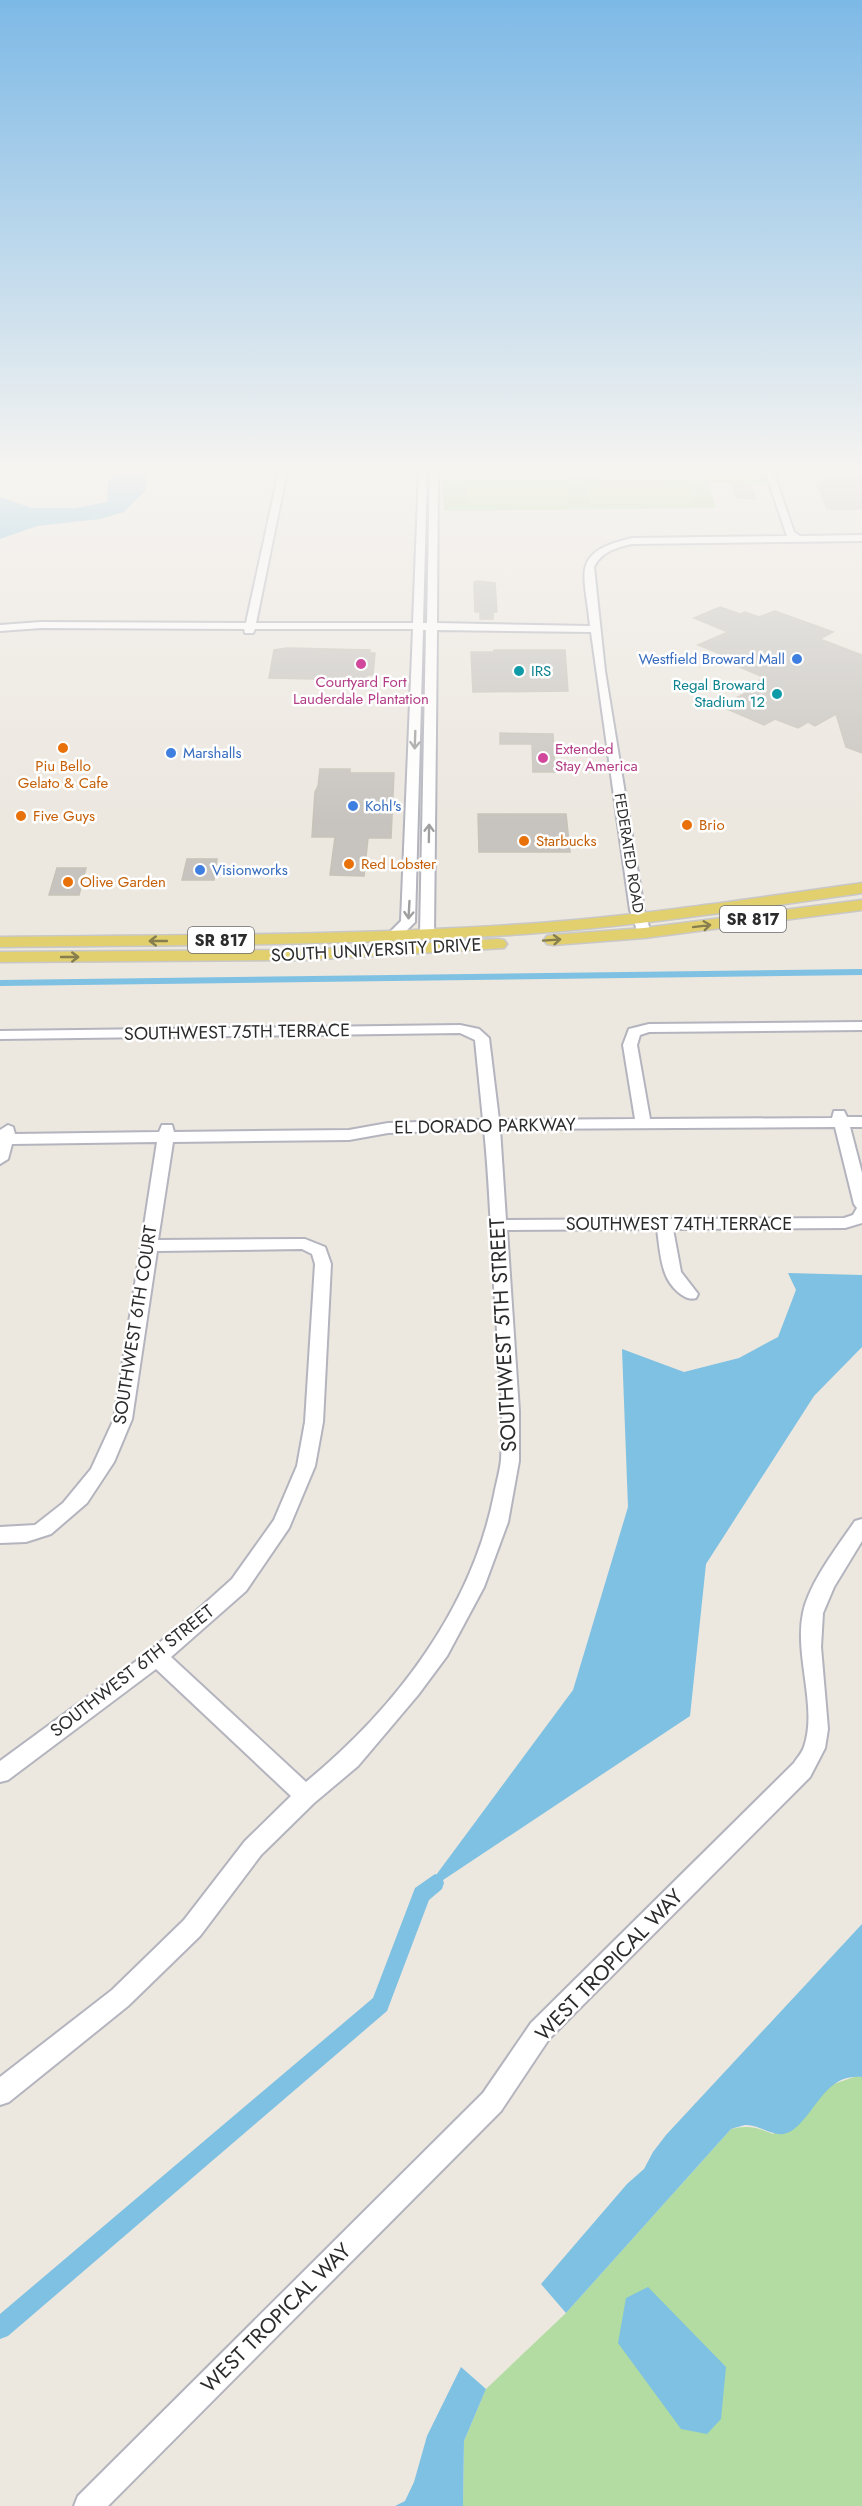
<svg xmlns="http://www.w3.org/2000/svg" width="862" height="2506" viewBox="0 0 862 2506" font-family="Jost,sans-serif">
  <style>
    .green { fill: #b2dca2 }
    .pitch { fill: #c1e29f }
    .water { fill: #7ec1e2 }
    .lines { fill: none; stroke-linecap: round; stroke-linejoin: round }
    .canal { fill: #7ec1e2; fill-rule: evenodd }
    .building { fill: #c7c4bf; stroke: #c7c3b9; stroke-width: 1.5 }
    .minor-casing { stroke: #b3b4be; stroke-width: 4 }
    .major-casing { stroke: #c8c8c8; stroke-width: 3 }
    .minor { fill: #fff; fill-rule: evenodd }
    .major { fill: #e2cf6e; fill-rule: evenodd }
    .oneway { stroke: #a0a0a0 }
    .oneway2 { stroke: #877e4d }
    .shop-dot { fill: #3f7fe0; stroke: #fff; stroke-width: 2 }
    .hotel-dot { fill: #d1479c; stroke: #fff; stroke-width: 2 }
    .culture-dot { fill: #0f9aa8; stroke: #fff; stroke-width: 2 }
    .food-dot { fill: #e8710a; stroke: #fff; stroke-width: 2 }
    .labels { text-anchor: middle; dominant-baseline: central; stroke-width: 5; stroke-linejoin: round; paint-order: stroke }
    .far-shop-label { font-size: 15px; fill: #366cbe; stroke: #fff; text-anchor: start }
    .far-culture-label { font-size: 15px; fill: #0d838f; stroke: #fff; text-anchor: start }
    .far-hotel-label { font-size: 15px; fill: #b23c85; stroke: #fff }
    .far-food-label { font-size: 15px; fill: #c56008; stroke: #fff; text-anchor: start }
    .far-street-label { font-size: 15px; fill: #2c2c2c; stroke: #fff }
    .shield { fill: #fff; stroke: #6b6b6b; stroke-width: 1.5 }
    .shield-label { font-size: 16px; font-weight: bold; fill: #2c2c2c }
    .street-label { font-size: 18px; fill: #2c2c2c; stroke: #fff }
    .near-street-label { font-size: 21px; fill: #2c2c2c; stroke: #fff }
  </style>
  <rect width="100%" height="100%" fill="#ece7df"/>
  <g class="green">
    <polygon points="442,471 769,471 773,484 708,482 716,508 444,511"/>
    <path d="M857 2076 862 2077V2506H463L464 2441 486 2389 566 2313 731 2129C747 2125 757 2127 773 2134L831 2085Z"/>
  </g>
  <g class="pitch">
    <polygon points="574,471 692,471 693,478 575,477"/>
    <polygon points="704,471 749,471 753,480 707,480"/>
    <polygon points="468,484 567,484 569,504 468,504"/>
    <polygon points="588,484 689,485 693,505 590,504"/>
  </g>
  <g class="water">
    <polygon points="119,471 151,471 146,474 146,490 124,512 100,519 37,526 0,539 0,497 32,508 75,508 107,502 108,482"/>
    <polygon points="788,1273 862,1275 862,1347 814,1396 706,1564 690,1716 422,1894 573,1690 628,1507 622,1349 684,1372 739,1358 778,1337 796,1290"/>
    <path d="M862 1924V2077C826 2073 817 2111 794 2129 776 2143 763 2124 745 2125 740 2126 735 2128 731 2129L566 2313 541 2284 627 2184 644 2169 653 2152 666 2135Z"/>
    <polygon points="648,2287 726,2367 721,2419 707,2434 681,2429 618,2343 626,2298"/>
    <polygon points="461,2367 486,2389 464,2441 463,2506 395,2506 405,2501 414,2482 427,2436"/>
  </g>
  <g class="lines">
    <g class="canal">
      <polygon points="862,969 862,975 0,986 0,980"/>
      <polygon points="435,1874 442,1877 444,1883 442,1889 429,1900 387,2011 8,2336 0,2339 0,2314 373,1998 415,1888"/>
    </g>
  </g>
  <g class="building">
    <polygon points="826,478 862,478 862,509 827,509 819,488 821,486 817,486"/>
    <polygon points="732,483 750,484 756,499 736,498"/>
    <polygon points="477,581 495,583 497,612 493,612 493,619 480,619 480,612 475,612 474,582"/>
    <polygon points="720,607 740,614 745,612 759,617 775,611 833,632 820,639 862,655 862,753 846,747 836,714 815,726 808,722 798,728 775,719 764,725 720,706 762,685 757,683 763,677 737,666 743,663 698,645 728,632 694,618"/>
    <polygon points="288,648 370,650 370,653 375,653 373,675 367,675 366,679 362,680 269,678 274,650"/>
    <polygon points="494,650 565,650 568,691 473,692 471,652 494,652"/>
    <polygon points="500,733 553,734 555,772 533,772 532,744 500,744"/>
    <polygon points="320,769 350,769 350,773 394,773 391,838 368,838 364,876 330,875 335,837 312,837 315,792 318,786"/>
    <polygon points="478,814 566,814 570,852 479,852"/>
    <polygon points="187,859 217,859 214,880 182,880"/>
    <polygon points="57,868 86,868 79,895 49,895"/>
  </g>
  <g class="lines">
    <defs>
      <g id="minor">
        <path d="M279 471H287L256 623H413L419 471H427L423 623H427L430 471H438L437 623 590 626C585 572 569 553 632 538L787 536 765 471H773L794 532 800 536 862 535V541L632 544C617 547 601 552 594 567L605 671 644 910 651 933 649 936H639L630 910 591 632 437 630 434 934 427 938 420 934 426 630H423L415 922 399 938 394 939 387 935 401 921 413 629H255L253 633H245L244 629 41 628 0 631V625L41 622 246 623Z"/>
        <path d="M862 1022V1030L649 1032 640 1035 637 1045 650 1119 832 1118 834 1111H844L847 1117H862V1127H850L862 1173V1223L845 1228 673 1229 681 1272 698 1294 696 1298C684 1302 669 1285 665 1273 660 1260 659 1243 657 1229L507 1230 519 1411V1461L508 1522 484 1587 447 1656 418 1695 358 1766 314 1803 261 1855 200 1936 128 2006 9 2102 0 2105V2077L112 1990 184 1920 245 1841 291 1796 156 1669 8 1780 0 1782V1761L150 1651 193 1614 232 1579 274 1520 297 1466 305 1422 315 1264 312 1254 302 1249 157 1251 132 1419 114 1462 87 1503 51 1534 26 1542 0 1543V1527L35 1525 63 1503 91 1469 114 1419 157 1142 12 1144 8 1159 0 1164V1130L8 1125 13 1127 15 1134 159 1132 162 1125H172L174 1132 349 1130 388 1123 483 1120 475 1040 460 1033 0 1039V1031L460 1025 479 1029 489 1038 499 1120 635 1119 623 1045 629 1029 649 1024ZM835 1127 854 1204 857 1208 853 1215 844 1218 506 1220 500 1129ZM484 1129C490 1187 491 1243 495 1301 498 1353 505 1407 501 1460 500 1471 496 1484 494 1495 471 1610 395 1709 306 1782L171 1657 246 1591 289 1528 315 1466 323 1422 331 1264 325 1247 305 1239 158 1240 173 1142 349 1140 388 1133Z"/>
        <path d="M862 1519V1541L834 1587 823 1613 821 1647 828 1729 825 1748 810 1777 549 2039 501 2111 108 2506H74L78 2496 483 2093 531 2023 794 1763C797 1758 802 1753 804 1747 818 1707 794 1656 803 1613 809 1583 838 1546 855 1521Z"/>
      </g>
      <g id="major">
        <path d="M862 883V893C750 909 638 926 525 934 350 946 175 945 0 947V937C175 935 350 936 525 924 638 916 750 899 862 883Z"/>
        <polygon points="862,900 862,910 644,938 553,945 547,944 544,940 547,936 553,935 644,928"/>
        <polygon points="498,939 504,940 507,944 504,948 304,960 0,962 0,952 304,950"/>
      </g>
    </defs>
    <use href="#minor" class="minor-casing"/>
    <use href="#major" class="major-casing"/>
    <use href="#minor" class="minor"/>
    <use href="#major" class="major"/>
  </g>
  <defs><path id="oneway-shaft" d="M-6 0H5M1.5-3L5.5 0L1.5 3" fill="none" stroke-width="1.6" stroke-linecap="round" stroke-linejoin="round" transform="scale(1.5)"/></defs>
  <g class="oneway">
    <use href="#oneway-shaft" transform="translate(415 740) rotate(92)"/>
    <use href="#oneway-shaft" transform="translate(429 833) rotate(-89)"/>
    <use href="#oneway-shaft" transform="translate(409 910) rotate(93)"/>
  </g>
  <g class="oneway2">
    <use href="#oneway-shaft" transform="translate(702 926) rotate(-7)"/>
    <use href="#oneway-shaft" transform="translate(552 940) rotate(-4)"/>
    <use href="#oneway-shaft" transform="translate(158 941) rotate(180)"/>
    <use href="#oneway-shaft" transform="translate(70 957)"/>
  </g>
  <linearGradient id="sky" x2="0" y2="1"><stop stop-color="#7db9e6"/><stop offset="0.57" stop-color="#f6f4f1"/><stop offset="1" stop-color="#f6f4f1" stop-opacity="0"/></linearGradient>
  <rect width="862" height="822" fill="url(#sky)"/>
  <g class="shop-dot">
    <circle cx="797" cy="659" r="6"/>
    <circle cx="171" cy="753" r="6"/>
    <circle cx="353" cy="806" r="6"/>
    <circle cx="200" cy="870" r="6"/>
  </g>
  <g class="hotel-dot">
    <circle cx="361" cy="664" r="6"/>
    <circle cx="543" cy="758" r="6"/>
  </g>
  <g class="culture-dot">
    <circle cx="519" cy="671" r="6"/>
    <circle cx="777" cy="694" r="6"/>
  </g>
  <g class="food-dot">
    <circle cx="63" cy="748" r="6"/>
    <circle cx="21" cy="816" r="6"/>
    <circle cx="687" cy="825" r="6"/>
    <circle cx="524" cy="841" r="6"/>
    <circle cx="349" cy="864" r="6"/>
    <circle cx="68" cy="882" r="6"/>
  </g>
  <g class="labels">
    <g class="far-shop-label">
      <text x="785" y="659" text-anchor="end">Westfield Broward Mall</text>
      <text x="183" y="753">Marshalls</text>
      <text x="365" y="806">Kohl's</text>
      <text x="212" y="870">Visionworks</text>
    </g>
    <g class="far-culture-label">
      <text x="531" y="671">IRS</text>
      <text x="765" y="685" text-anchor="end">Regal Broward<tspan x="765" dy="17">Stadium 12</tspan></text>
    </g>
    <g class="far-hotel-label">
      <text x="361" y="682">Courtyard Fort<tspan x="361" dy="17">Lauderdale Plantation</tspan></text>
      <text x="555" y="749" text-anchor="start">Extended<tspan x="555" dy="17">Stay America</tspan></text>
    </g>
    <g class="far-food-label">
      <text x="63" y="766" text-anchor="middle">Piu Bello<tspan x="63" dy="17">Gelato &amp; Cafe</tspan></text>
      <text x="33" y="816">Five Guys</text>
      <text x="699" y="825">Brio</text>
      <text x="536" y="841">Starbucks</text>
      <text x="361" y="864">Red Lobster</text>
      <text x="80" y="882">Olive Garden</text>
    </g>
    <g class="far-street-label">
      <text transform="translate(629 853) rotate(81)">FEDERATED ROAD</text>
    </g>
    <g class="shield">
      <rect x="720" y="906" width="66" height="26" rx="4.5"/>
      <rect x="188" y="927" width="66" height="26" rx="4.5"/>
    </g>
    <g class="shield-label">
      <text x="753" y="919">SR 817</text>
      <text x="221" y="940">SR 817</text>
    </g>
    <g class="street-label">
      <text transform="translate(376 950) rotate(-3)">SOUTH UNIVERSITY DRIVE</text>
      <text transform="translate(237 1032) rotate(-1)">SOUTHWEST 75TH TERRACE</text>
      <text transform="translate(485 1126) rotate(-1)">EL DORADO PARKWAY</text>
      <text x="679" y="1224">SOUTHWEST 74TH TERRACE</text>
      <text transform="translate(135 1325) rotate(-81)">SOUTHWEST 6TH COURT</text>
      <text transform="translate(132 1671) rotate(-38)">SOUTHWEST 6TH STREET</text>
    </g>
    <g class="near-street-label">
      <text transform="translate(503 1335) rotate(-93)">SOUTHWEST 5TH STREET</text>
      <text transform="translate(609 1965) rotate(-46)">WEST TROPICAL WAY</text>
      <text transform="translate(276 2318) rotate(-45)">WEST TROPICAL WAY</text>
    </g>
  </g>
</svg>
